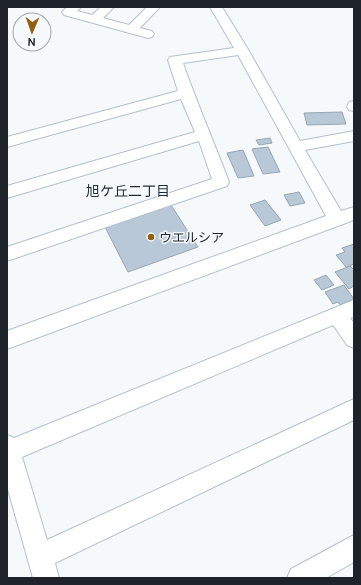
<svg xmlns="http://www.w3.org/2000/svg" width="361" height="585" viewBox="0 0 361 585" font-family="'DM Sans','Noto Sans JP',sans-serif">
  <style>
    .building { fill: #b8c8d6; stroke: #96a6b3 }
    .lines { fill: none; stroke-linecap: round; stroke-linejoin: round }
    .minor-casing { stroke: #b2c1cf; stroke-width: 2 }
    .minor { fill: #fff; fill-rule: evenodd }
    .poi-dot { fill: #935f13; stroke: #f6f9fc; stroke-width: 1.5 }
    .labels { text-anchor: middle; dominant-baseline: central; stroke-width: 3; stroke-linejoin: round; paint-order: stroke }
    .poi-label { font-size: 13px; fill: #1d2329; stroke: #f6f9fc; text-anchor: start }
    .neighbourhood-label { font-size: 14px; fill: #1f2c36; stroke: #f6f9fc }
  </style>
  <rect width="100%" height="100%" fill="#f6f9fc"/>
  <g class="building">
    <polygon points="342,112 346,124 307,125 304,113"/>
    <polygon points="270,138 272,143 259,145 256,140"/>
    <polygon points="268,147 280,172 263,174 252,149"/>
    <polygon points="243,150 254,176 238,178 227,153"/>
    <polygon points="299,192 305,203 290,206 284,195"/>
    <polygon points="265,200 281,220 265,226 250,205"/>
    <polygon points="171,205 198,247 128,272 105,227"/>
    <polygon points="354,244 354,264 346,267 336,255 345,252 342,248"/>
    <polygon points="350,266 354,270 354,286 349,289 335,272"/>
    <polygon points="326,275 334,285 322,290 314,280"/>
    <polygon points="344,285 354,299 340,305 338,302 333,304 325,292"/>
  </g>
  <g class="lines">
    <defs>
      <g id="minor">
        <polygon points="67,7 81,7 77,11 92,15 101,7 114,7 103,18 129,25 147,7 160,7 140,28 152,31 154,34 152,37 148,38 64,15 62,12"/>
        <path d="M210 7H222L249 51 300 141 354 131V141L305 150 341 211 354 207V220L7 349V331L326 216 238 55 183 63C197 103 214 142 229 182L227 186 7 261V247L212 179 199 141 7 198V186L195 132 181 99 7 147V137L178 91 168 60 170 57 234 48Z"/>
        <polygon points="354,101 354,111 349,110 347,107 349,102"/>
        <polygon points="354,300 354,317 350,318 354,323 354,348 347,345 333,325 22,457 47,540 354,399 354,420 55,563 59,578 33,578 7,486 7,435 14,438"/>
        <polygon points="354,535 354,562 326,578 287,578 291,569"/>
      </g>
    </defs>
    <use href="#minor" class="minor-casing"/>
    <use href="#minor" class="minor"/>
  </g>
  <circle class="poi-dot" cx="151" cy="237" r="4"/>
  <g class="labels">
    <g class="poi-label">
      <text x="159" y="237">ウエルシア</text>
    </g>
    <g class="neighbourhood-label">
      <text x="128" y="191">旭ケ丘二丁目</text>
    </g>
  </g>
  <rect width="361" height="585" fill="none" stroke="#1d2329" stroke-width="16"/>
  <g transform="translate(32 32) rotate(182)"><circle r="19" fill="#f6f9fc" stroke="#9fa3a8"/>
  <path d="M0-3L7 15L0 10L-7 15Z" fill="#935f13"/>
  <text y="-6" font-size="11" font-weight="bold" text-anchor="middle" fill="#1d2329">N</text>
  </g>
</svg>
